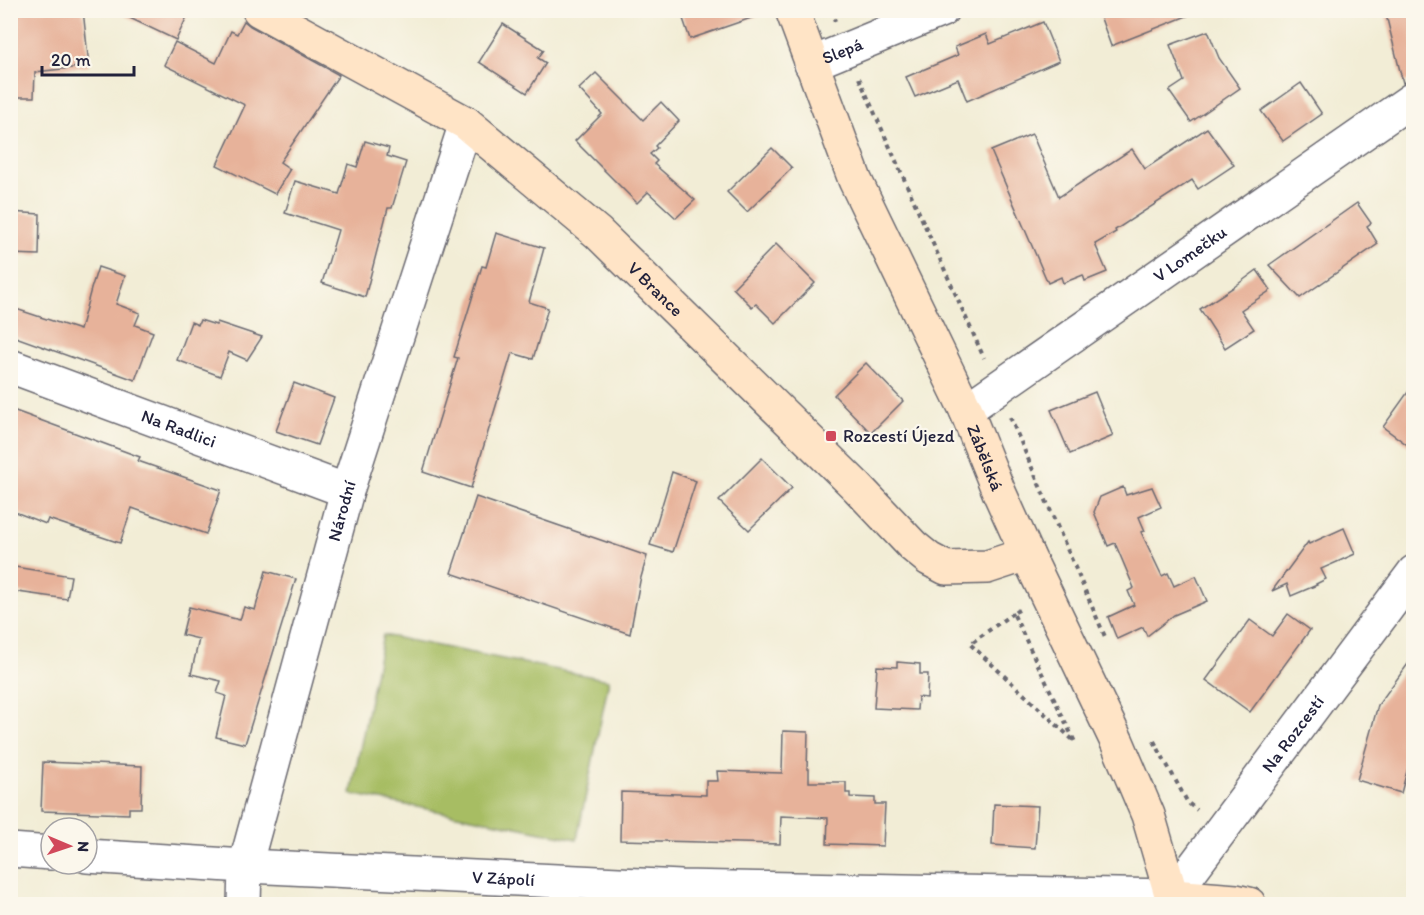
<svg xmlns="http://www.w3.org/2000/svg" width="1424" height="915" viewBox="0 0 1424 915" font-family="Itim,sans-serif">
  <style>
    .green { fill: #a7bd63; stroke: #64704f; stroke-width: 1.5 }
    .building { fill: #e7b29a }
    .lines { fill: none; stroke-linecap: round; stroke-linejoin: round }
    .street-casing { stroke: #6b6971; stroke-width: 36 }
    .secondary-casing { stroke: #6b6971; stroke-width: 36 }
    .path { stroke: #6b6971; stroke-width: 4; stroke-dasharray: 4.5 4.5; stroke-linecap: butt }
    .street { stroke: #fff; stroke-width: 33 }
    .secondary { stroke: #ffe4c6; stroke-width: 33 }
    .poi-dot { fill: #d1495b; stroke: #fbf7ec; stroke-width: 2 }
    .labels { text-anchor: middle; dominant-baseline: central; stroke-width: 4.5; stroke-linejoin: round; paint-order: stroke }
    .street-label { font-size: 18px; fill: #22223b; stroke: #fbf7ec }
    .poi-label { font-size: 18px; fill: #22223b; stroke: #fbf7ec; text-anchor: start }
  </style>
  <rect width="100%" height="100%" fill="#fbf7ec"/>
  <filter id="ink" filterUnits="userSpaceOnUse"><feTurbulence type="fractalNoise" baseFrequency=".0167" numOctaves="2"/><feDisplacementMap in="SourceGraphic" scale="12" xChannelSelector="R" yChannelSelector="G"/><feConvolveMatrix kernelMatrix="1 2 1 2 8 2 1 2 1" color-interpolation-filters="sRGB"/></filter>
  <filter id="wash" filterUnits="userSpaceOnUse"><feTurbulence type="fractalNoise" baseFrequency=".008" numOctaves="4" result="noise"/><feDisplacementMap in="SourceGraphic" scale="24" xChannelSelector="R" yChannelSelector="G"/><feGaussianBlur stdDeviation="1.35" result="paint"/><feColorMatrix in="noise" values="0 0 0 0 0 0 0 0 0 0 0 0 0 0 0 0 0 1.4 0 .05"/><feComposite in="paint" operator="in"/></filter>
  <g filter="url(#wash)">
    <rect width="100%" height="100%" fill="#f2edd6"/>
    <polygon class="green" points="383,635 609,680 577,839 351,794"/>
    <g id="blocks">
      <g class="building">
        <polygon points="10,10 83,10 89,66 35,72 34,97 10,97"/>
        <polygon points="113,10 190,10 176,40"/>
        <polygon points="680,10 759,10 760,15 690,39"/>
        <polygon points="1098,10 1197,10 1197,12 1111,46"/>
        <polygon points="1403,10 1413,10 1413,79 1403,83 1386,15"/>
        <polygon points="244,21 250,26 339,75 280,162 290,169 275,194 217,165 245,105 164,65 175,42 216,63 231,31 237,34"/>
        <polygon points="1043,22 1059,61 967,101 958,79 915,97 906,77 958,55 955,47 986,34 990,44"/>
        <polygon points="503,24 544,50 538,58 546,63 527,93 479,62"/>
        <polygon points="1208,31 1219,58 1240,88 1191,122 1169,91 1184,81 1170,45"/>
        <polygon points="596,73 643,120 661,102 679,121 655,146 657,148 650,154 657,161 654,164 695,200 676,218 648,192 637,203 575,141 602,114 579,89"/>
        <polygon points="1301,83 1322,114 1283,141 1261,111"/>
        <polygon points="1207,128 1234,165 1198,189 1192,180 1115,230 1116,232 1095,244 1107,272 1085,281 1083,275 1063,283 1061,277 1048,283 991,151 1032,134 1059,197 1132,149 1145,169"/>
        <polygon points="365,141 389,148 387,156 406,162 392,208 388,208 365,297 322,283 338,230 285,213 295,181 339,194 348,164 357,167"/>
        <polygon points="772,148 792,168 747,212 727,192"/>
        <polygon points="1357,203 1371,223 1367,226 1378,244 1300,298 1269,265"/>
        <polygon points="10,212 40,214 39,255 10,254"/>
        <polygon points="496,233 544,248 529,302 548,308 533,359 512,353 471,488 423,472 458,358 454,357 482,266 486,267"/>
        <polygon points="776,244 815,283 775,323 756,304 752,307 733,288"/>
        <polygon points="98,267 125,276 116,304 140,313 135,325 153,332 135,380 10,335 10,307 80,330 91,289"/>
        <polygon points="1257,270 1271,290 1241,310 1254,329 1225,348 1200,309 1234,287"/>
        <polygon points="200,320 216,325 217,322 262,337 247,360 229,352 220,376 177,360 191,322 198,325"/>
        <polygon points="866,363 903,401 871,433 834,395"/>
        <polygon points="294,383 334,398 317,445 276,431"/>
        <polygon points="1413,385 1413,449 1383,427"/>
        <polygon points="1095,392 1113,436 1070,454 1051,410"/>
        <polygon points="10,409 140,457 138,461 221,490 206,534 132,508 120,543 48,519 46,524 10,510"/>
        <polygon points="762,458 792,488 749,530 719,501"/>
        <polygon points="672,472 696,481 673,552 650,545"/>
        <polygon points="1123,487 1126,495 1152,487 1161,507 1139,517 1145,531 1141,532 1162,576 1168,573 1174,586 1196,576 1207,601 1174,615 1147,636 1143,627 1117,639 1108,617 1134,605 1128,591 1134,588 1115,543 1108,546 1094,512 1100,497"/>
        <polygon points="476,497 647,556 640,581 630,634 451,573"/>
        <polygon points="1344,528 1355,554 1321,569 1326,579 1316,584 1317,585 1291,596 1287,584 1272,591 1308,542 1309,544"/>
        <polygon points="15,567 71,576 67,599 11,591"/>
        <polygon points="266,571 296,579 245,744 216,737 226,696 217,693 221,681 191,674 199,639 182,635 189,607 240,620 244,607 255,610"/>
        <polygon points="1288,614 1310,630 1250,712 1206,680 1250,620 1272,636"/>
        <polygon points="1413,657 1413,765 1409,764 1401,793 1357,780 1378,705"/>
        <polygon points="897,662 920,664 920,674 928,674 927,698 918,697 917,710 874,708 877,666 897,667"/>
        <polygon points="783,731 808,732 807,769 809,769 809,782 846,782 846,793 850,793 850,797 875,798 875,804 885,804 883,846 827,844 828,818 781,816 780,844 620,840 621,792 706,795 706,781 718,781 717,771 782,773"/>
        <polygon points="43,762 142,766 141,808 129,808 129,814 41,811"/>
        <polygon points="994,804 1038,806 1035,848 992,845"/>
      </g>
    </g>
  </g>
  <g filter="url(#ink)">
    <use href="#blocks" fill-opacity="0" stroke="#6b6971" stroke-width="1.5"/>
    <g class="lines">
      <defs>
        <g id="street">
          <path id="s1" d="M811 64 942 10"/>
          <path id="s2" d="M10 366 347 491"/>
          <path id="s3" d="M966 410 1414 98"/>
          <polyline points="10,850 51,853"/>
          <path id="s4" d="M87 856 245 866 681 887 1172 896 1414 572"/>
          <path id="s5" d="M244 904 245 866 347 491 466 123"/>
        </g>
        <g id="secondary">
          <path id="s6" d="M259 10 466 123 598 233 858 488 913 546 929 559 946 568 987 567 1027 554"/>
          <path id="s7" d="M792 10 855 180 966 410 999 492 1027 554 1117 742 1148 815 1174 904"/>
          <polyline points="1172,896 1236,901 1249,904"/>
        </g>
      </defs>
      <use href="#street" class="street-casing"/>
      <use href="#secondary" class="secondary-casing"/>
      <g class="path">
        <polyline points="831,10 835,21"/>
        <polyline points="859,78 984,358"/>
        <polyline points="1010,417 1106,639"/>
        <polyline points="1019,610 1013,613 1075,742"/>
        <polyline points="1013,613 970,644 1073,740"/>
        <polyline points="1154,741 1188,803 1197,810"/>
      </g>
      <use href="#street" class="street"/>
      <use href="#secondary" class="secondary"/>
    </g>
  </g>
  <rect class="poi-dot" x="825" y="430" width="12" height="12" rx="3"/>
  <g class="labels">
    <g class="street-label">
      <text stroke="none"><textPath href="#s1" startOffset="34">Slepá</textPath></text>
      <text stroke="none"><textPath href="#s3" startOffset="273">V Lomečku</textPath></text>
      <text stroke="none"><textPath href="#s6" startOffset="488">V Brance</textPath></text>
      <text stroke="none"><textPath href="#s2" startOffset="180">Na Radlici</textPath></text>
      <text stroke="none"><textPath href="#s7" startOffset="488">Zábělská</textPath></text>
      <text stroke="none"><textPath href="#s5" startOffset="406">Národní</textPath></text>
      <text stroke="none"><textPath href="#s4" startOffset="1288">Na Rozcestí</textPath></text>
      <text stroke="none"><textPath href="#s4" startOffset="417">V Zápolí</textPath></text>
    </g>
    <g class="poi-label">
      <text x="843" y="436">Rozcestí Újezd</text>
    </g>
  </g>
  <rect width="1424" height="915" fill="none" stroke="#fbf7ec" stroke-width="36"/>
  <g transform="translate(69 846) rotate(92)"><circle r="28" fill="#fbf7ec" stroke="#a4a2a5" stroke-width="1.5"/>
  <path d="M0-4.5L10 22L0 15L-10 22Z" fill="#d1495b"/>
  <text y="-9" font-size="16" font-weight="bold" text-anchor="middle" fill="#22223b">N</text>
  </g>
  <path d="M42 66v9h92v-9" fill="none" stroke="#22223b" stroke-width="3"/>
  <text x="51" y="66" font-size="18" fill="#22223b" stroke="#fbf7ec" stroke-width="4.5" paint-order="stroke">20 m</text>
</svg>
